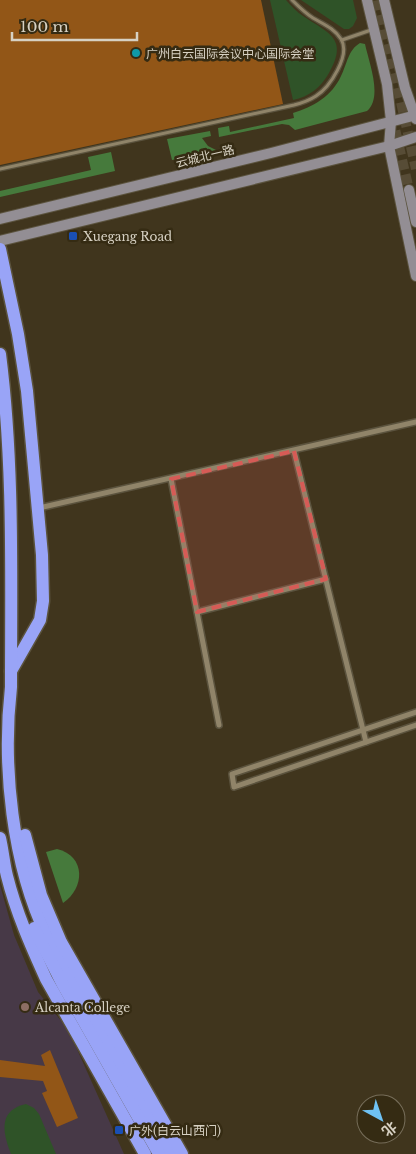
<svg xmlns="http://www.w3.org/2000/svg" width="416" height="1154" viewBox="0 0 416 1154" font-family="'Libre Baskerville','Noto Sans SC',serif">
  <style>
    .education { fill: #473947 }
    .green { fill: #2f5328 }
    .forest { fill: #467a3c }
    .building { fill: #925617 }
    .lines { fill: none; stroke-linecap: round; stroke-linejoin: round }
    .secondary-tunnel { stroke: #574c36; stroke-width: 10; stroke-dasharray: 10 5; stroke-linecap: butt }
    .lane-casing { stroke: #5b533e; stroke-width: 5.5 }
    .street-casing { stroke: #5b533e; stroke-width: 8 }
    .secondary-casing { stroke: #5b533e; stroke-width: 12 }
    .highway-casing { stroke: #5b533e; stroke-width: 15 }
    .lane { stroke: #908469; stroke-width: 3 }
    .street { stroke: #908469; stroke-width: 5 }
    .secondary { stroke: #938e94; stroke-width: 10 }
    .highway { stroke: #99a4f7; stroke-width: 12 }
    .marked { fill: #d65b56; fill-opacity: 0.2; stroke: #d65b56; stroke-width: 4; stroke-dasharray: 10 6; stroke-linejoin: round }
    .culture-dot { fill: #0f9aa8; stroke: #352b13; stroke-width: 2 }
    .transit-dot { fill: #1a4fb4; stroke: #352b13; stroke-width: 2 }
    .education-dot { fill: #8d6e63; stroke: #352b13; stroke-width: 2 }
    .labels { text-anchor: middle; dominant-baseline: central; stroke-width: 5; stroke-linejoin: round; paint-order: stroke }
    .poi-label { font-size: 12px; fill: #d7d1c3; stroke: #352b13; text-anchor: start }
    .street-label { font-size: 12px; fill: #d7d1c3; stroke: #352b13 }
  </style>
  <rect width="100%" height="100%" fill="#40351d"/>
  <polygon class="education" points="0,885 14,935 38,992 62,1022 76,1047 124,1154 0,1154"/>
  <g class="green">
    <path d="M270 0H286C291 6 297 12 303 16 328 33 349 38 329 73 321 87 309 97 293 100Z"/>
    <polygon points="301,0 353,0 357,18 353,26 349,29 344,29"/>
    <path d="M26 1104 34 1108 39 1114 56 1154H11C1 1129 0 1110 26 1104Z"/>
  </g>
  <g class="forest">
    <path d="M360 43 365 44C369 63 383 97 367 111L295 130 289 125 282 124 219 137 218 128 229 126 230 132 294 118 293 113C313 107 332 96 341 76 347 64 348 50 360 43Z"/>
    <polygon points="210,131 211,136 202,138 208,146 216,150 172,160 167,139"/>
    <polygon points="111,152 115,171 0,197 0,191 91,170 88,157"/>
    <path d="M57 849C86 856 85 888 63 903L46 852Z"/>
  </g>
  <g class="building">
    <polygon points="0,0 261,0 283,104 0,165"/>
    <polygon points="50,1050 78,1118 57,1127 42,1093 47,1091 43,1081 0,1077 0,1060 45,1066 41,1055"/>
  </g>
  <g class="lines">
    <g class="secondary-tunnel">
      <polyline points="378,0 416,169"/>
      <polyline points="392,116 409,190"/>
    </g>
    <defs>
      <g id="lane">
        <polyline points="342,40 371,30"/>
        <path d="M0 169 294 105C302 103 310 100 316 96 330 87 351 55 341 39 334 28 323 24 313 18 305 13 298 6 292 0"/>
      </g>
      <g id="street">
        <polyline points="294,451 366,742"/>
        <polyline points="171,479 219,725"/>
        <polyline points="39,508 416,422"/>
        <polyline points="197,612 326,579"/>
        <polyline points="416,712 232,774 234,787 416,725"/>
      </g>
      <g id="secondary">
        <polyline points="367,0 387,84 391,121 389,146 416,276"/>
        <polyline points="384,0 405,88 416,119"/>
        <polyline points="409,190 416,222"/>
        <polyline points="0,219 271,153 416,115"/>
        <polyline points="0,241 389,146 416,137"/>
      </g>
      <g id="highway">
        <polyline points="0,249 18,334 27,391 42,555 43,601 40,620 11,671"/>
        <path d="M0 354C14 464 11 576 11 687 2 766 12 864 47 937L170 1154"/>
        <polyline points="25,835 41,895 61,942 182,1154"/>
        <path d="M0 838C3 851 4 864 7 876 16 912 31 946 46 979L145 1154"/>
        <polyline points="34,928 63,985 159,1154"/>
      </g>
    </defs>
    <use href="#lane" class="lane-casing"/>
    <use href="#street" class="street-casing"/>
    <use href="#secondary" class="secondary-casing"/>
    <use href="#highway" class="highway-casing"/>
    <use href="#lane" class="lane"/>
    <use href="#street" class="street"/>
    <use href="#secondary" class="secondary"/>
    <use href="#highway" class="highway"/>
  </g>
  <path class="marked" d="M294 451 326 579 197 612 171 479Z"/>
  <circle class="culture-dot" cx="136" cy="53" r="5"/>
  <g class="transit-dot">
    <rect x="68" y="231" width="10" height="10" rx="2.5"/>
    <rect x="114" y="1125" width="10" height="10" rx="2.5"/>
  </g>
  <circle class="education-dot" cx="25" cy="1007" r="5"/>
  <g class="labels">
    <g class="poi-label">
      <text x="146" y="53">广州白云国际会议中心国际会堂</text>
      <text x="83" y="236">Xuegang Road</text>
      <text x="35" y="1007">Alcanta College</text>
      <text x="129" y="1130">广外(白云山西门)</text>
    </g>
    <g class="street-label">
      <text transform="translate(205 156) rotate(-14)">云城北一路</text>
    </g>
  </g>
  <g transform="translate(381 1119) rotate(140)"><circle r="24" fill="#352b13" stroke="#766d59"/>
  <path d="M0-4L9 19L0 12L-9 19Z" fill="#6fc2f4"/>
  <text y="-8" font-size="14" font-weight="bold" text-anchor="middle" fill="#d7d1c3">北</text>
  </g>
  <path d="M12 32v8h125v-8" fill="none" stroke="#d7d1c3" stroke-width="2.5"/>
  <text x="20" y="32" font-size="15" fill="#d7d1c3" stroke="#352b13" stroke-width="4" paint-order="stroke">100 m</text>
</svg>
